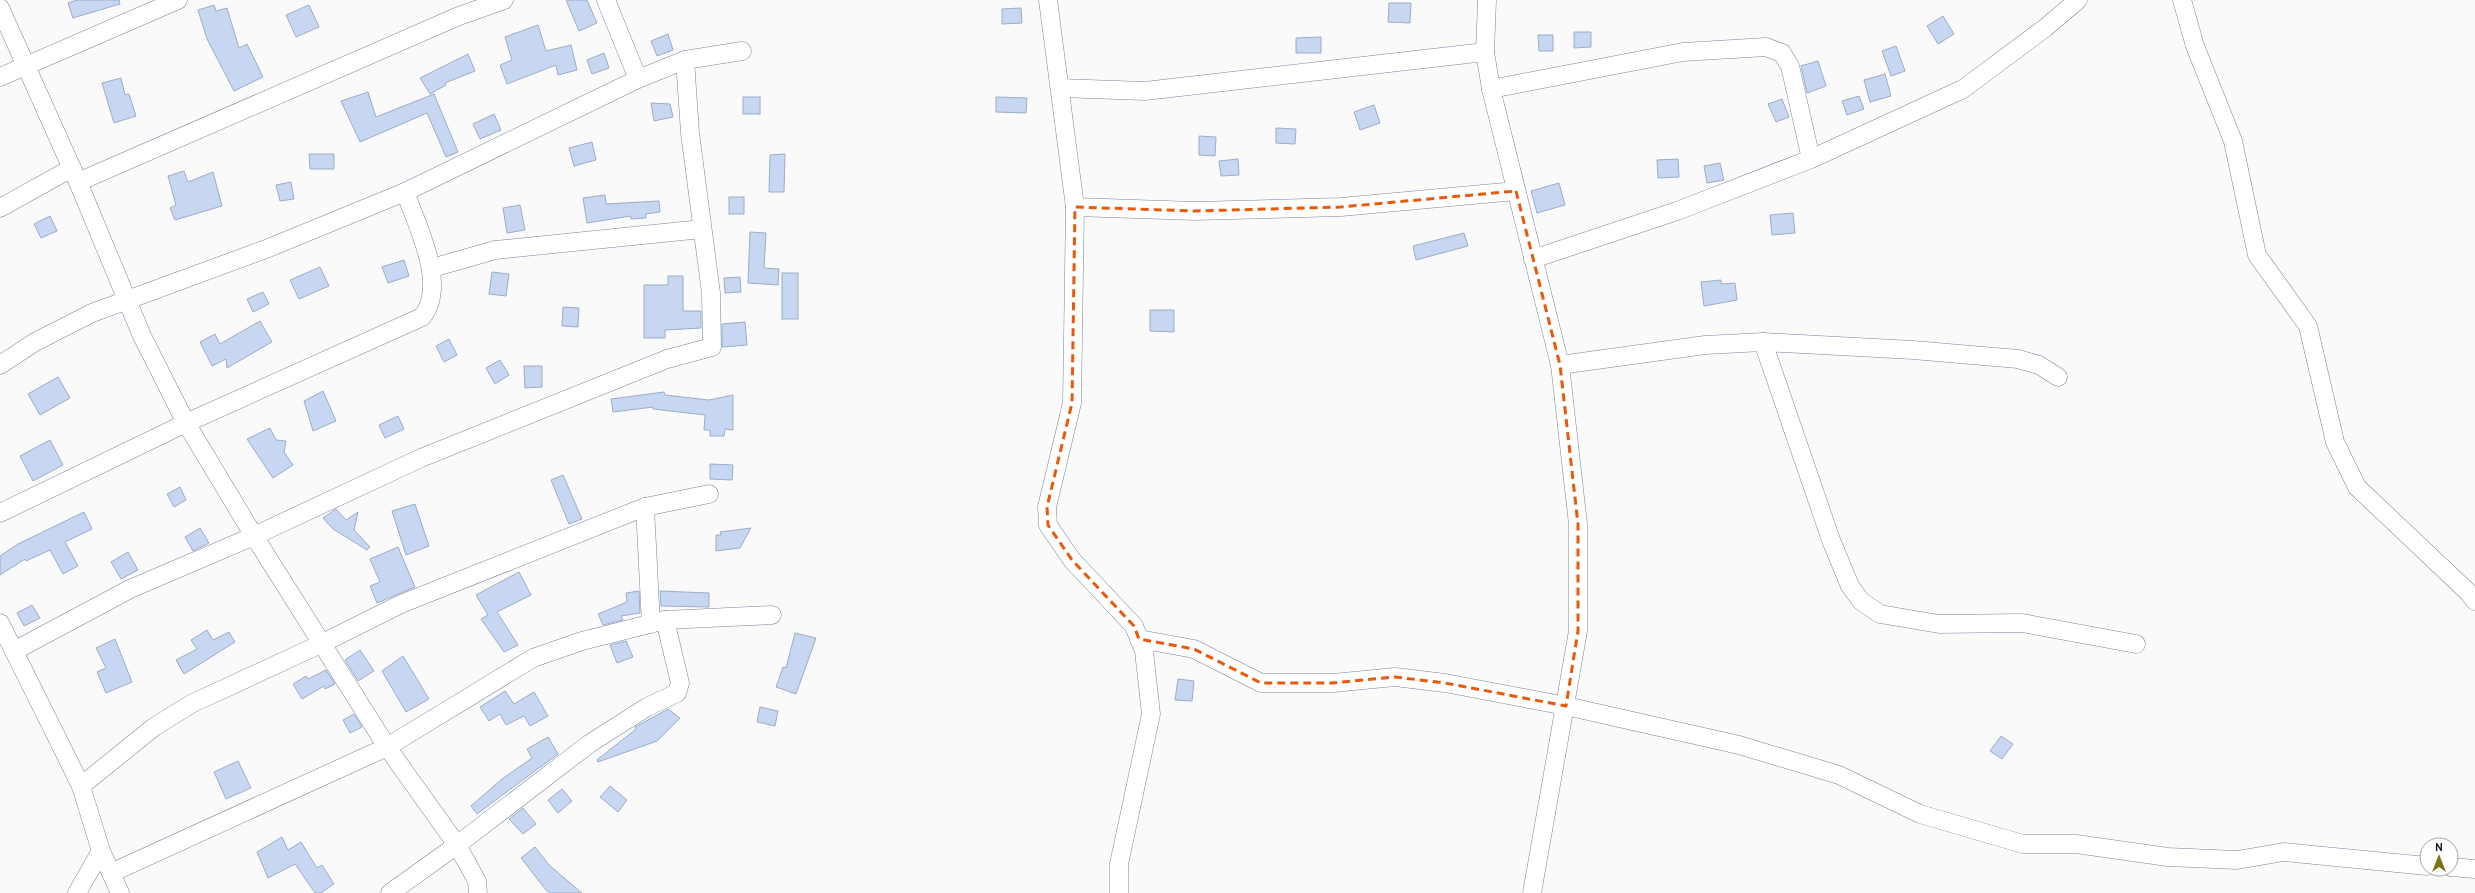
<svg xmlns="http://www.w3.org/2000/svg" width="2475" height="893" viewBox="0 0 2475 893" font-family="Overpass,sans-serif">
  <style>
    .building { fill: #c7d6f1; stroke: #9dacc6 }
    .lines { fill: none; stroke-linecap: round; stroke-linejoin: round }
    .minor-casing { stroke: #77859e; stroke-width: 19 }
    .minor { stroke: #fff; stroke-width: 18 }
    .marked { fill: none; stroke: #e8590c; stroke-width: 3; stroke-dasharray: 8 5; stroke-linejoin: round }
  </style>
  <rect width="100%" height="100%" fill="#fafafa"/>
  <g class="building">
    <polygon points="77,0 119,0 120,4 73,18 68,3"/>
    <polygon points="566,0 587,0 597,23 579,31"/>
    <polygon points="1389,3 1411,3 1410,23 1388,22"/>
    <polygon points="214,5 216,11 227,8 239,48 247,44 263,77 234,91 207,39 198,10"/>
    <polygon points="309,5 319,27 296,37 286,15"/>
    <polygon points="1021,8 1022,23 1002,24 1002,9"/>
    <polygon points="1943,16 1954,34 1938,44 1927,26"/>
    <polygon points="538,25 546,51 571,45 577,70 558,75 556,65 507,84 500,65 512,60 505,37"/>
    <polygon points="1574,32 1591,32 1591,47 1574,48"/>
    <polygon points="668,34 673,50 657,56 651,41"/>
    <polygon points="1538,35 1553,35 1553,51 1539,51"/>
    <polygon points="1321,37 1321,53 1296,53 1296,38"/>
    <polygon points="1896,46 1905,71 1891,76 1882,51"/>
    <polygon points="604,53 609,68 592,74 587,60"/>
    <polygon points="468,54 475,71 445,83 446,85 430,94 420,78"/>
    <polygon points="1818,61 1826,86 1807,93 1801,66"/>
    <polygon points="1885,74 1891,96 1870,102 1864,80"/>
    <polygon points="121,78 125,95 129,94 136,116 114,123 102,83"/>
    <polygon points="368,92 376,117 434,94 458,152 446,157 427,113 360,142 341,101"/>
    <polygon points="1859,96 1864,109 1847,115 1842,101"/>
    <rect x="743" y="97" width="17" height="17"/>
    <polygon points="996,97 1027,98 1026,113 996,112"/>
    <polygon points="1782,99 1789,117 1776,122 1768,104"/>
    <polygon points="651,103 670,104 673,117 654,121"/>
    <polygon points="1374,105 1380,123 1360,130 1354,112"/>
    <polygon points="494,114 501,130 480,139 473,124"/>
    <polygon points="1276,128 1296,129 1295,144 1276,143"/>
    <polygon points="1199,136 1216,137 1215,156 1199,155"/>
    <polygon points="592,142 596,160 574,166 569,148"/>
    <polygon points="309,154 334,154 334,169 310,169"/>
    <polygon points="785,154 784,192 769,192 770,155"/>
    <polygon points="1238,159 1239,175 1221,176 1219,161"/>
    <polygon points="1678,159 1679,177 1658,178 1657,160"/>
    <polygon points="1720,163 1724,180 1707,183 1704,166"/>
    <polygon points="184,171 188,182 213,172 222,206 175,220 170,208 176,205 168,176"/>
    <polygon points="291,182 294,199 280,201 276,185"/>
    <polygon points="1559,183 1565,205 1537,213 1531,191"/>
    <polygon points="605,195 606,204 659,201 660,212 646,214 646,218 631,219 631,216 587,223 583,198"/>
    <rect x="729" y="197" width="15" height="17"/>
    <polygon points="520,205 525,230 507,233 503,208"/>
    <polygon points="1793,213 1795,233 1772,235 1770,215"/>
    <polygon points="50,216 57,231 41,238 34,224"/>
    <polygon points="750,232 766,233 764,268 779,269 778,285 748,283"/>
    <polygon points="1464,233 1468,246 1416,260 1413,246"/>
    <polygon points="404,260 409,276 388,283 382,267"/>
    <polygon points="320,267 329,286 299,299 290,280"/>
    <polygon points="492,272 509,274 506,296 489,294"/>
    <rect x="782" y="273" width="16" height="46"/>
    <polygon points="668,276 683,276 683,311 701,311 701,328 665,330 665,338 644,338 644,285 668,285"/>
    <polygon points="740,277 741,292 725,293 724,278"/>
    <polygon points="1721,280 1721,284 1735,283 1737,300 1704,306 1701,282"/>
    <polygon points="263,292 269,304 253,312 247,299"/>
    <polygon points="563,307 579,308 578,327 562,326"/>
    <polygon points="1150,310 1174,310 1174,332 1150,331"/>
    <polygon points="260,321 272,342 227,368 226,359 212,366 200,342 215,334 220,344"/>
    <polygon points="745,322 747,345 722,347 722,324"/>
    <polygon points="449,339 457,355 444,362 436,346"/>
    <polygon points="500,360 509,375 495,384 486,368"/>
    <polygon points="524,366 542,366 542,387 525,388"/>
    <polygon points="58,377 70,398 40,415 28,394"/>
    <polygon points="323,391 336,421 313,431 304,401"/>
    <polygon points="664,392 665,395 709,400 733,395 733,430 725,429 724,436 710,436 710,430 704,430 705,415 653,409 653,407 613,412 611,399"/>
    <polygon points="398,416 404,429 385,438 379,425"/>
    <polygon points="270,428 276,440 286,441 284,452 293,465 273,478 247,439"/>
    <polygon points="50,440 63,465 33,481 20,456"/>
    <polygon points="710,464 733,465 732,480 710,479"/>
    <polygon points="563,475 582,519 569,524 551,480"/>
    <polygon points="180,487 186,500 174,507 167,494"/>
    <polygon points="415,504 429,546 406,555 392,511"/>
    <polygon points="336,509 346,520 358,512 354,530 370,547 367,550 333,529 323,518"/>
    <polygon points="84,512 92,529 65,542 78,566 63,574 50,550 26,561 25,559 0,575 0,556 18,544"/>
    <polygon points="200,528 209,543 193,551 185,537"/>
    <polygon points="751,528 740,548 716,551 716,535 721,535 720,532"/>
    <polygon points="398,547 415,587 377,603 370,586 380,582 370,559"/>
    <polygon points="128,552 138,570 121,579 111,562"/>
    <polygon points="519,572 531,595 497,612 518,645 504,652 481,619 488,615 476,595"/>
    <polygon points="639,591 640,613 621,616 623,620 603,625 598,614 627,602 626,593"/>
    <polygon points="660,591 709,593 709,607 661,606"/>
    <polygon points="32,605 40,618 24,626 17,613"/>
    <polygon points="207,630 213,640 229,632 235,642 184,674 176,660 197,649 191,640"/>
    <polygon points="795,633 816,638 796,694 776,687 783,667 786,668"/>
    <polygon points="115,639 132,682 106,693 97,672 106,668 96,648"/>
    <polygon points="626,641 633,657 617,663 610,645"/>
    <polygon points="360,650 374,671 358,681 345,660"/>
    <polygon points="403,656 429,699 406,712 382,671"/>
    <polygon points="326,670 335,684 325,689 324,686 302,699 293,684 306,676 308,679"/>
    <polygon points="1178,679 1194,681 1192,701 1175,700"/>
    <polygon points="505,691 514,704 534,692 548,716 530,726 524,716 506,725 500,714 489,721 480,707"/>
    <polygon points="760,707 778,711 775,726 757,722"/>
    <polygon points="668,709 680,718 657,741 598,762 597,760 636,729 635,727"/>
    <polygon points="354,714 362,727 350,733 343,720"/>
    <polygon points="2001,736 2013,744 2002,759 1990,751"/>
    <polygon points="548,737 558,754 477,814 471,806 502,779 532,758 527,749"/>
    <polygon points="238,761 251,788 226,799 214,772"/>
    <polygon points="610,786 627,800 618,812 600,797"/>
    <polygon points="562,789 572,801 558,813 548,800"/>
    <polygon points="523,808 536,824 523,834 509,819"/>
    <polygon points="282,837 288,850 301,842 317,868 322,865 334,884 321,893 315,893 295,864 268,878 257,852"/>
    <polygon points="535,847 549,865 582,893 550,893 546,890 521,858"/>
  </g>
  <g class="lines">
    <defs>
      <g id="minor">
        <polyline points="606,0 638,79"/>
        <polyline points="1048,0 1075,207 1072,403 1047,507 1048,525 1072,560 1134,626 1144,651 1151,714 1119,864 1119,893"/>
        <polyline points="1487,0 1485,52 1491,89 1560,365 1578,524 1578,631 1532,893"/>
        <polyline points="2182,0 2195,46 2233,141 2257,255 2308,326 2335,442 2357,487 2469,593 2475,601"/>
        <polyline points="0,8 78,182 142,336 186,423 254,536 387,747 457,845 477,881 478,893"/>
        <polyline points="0,77 178,0"/>
        <polyline points="1060,88 1145,91 1485,52"/>
        <polyline points="1491,89 1683,52 1766,47 1782,53 1790,66 1811,159"/>
        <polyline points="78,182 459,16 504,0"/>
        <polyline points="1075,207 1195,211 1341,207 1516,191"/>
        <polyline points="0,208 72,168"/>
        <polyline points="1533,259 1677,211 1811,159 1963,89 2045,28 2078,0"/>
        <polyline points="432,268 495,250 702,229"/>
        <polyline points="1763,342 1831,540 1850,586 1861,601 1880,614 1939,624 2022,623 2136,644"/>
        <polyline points="0,365 35,342 92,313 266,249 405,192 638,79 685,60 742,51"/>
        <polyline points="1560,365 1705,345 1763,342 1913,350 2018,359 2039,365 2058,377"/>
        <polyline points="645,507 651,624"/>
        <path d="M0 513 186 423 422 317C448 286 417 225 405 192"/>
        <polyline points="0,623 81,786 101,851 111,873 387,747 533,658 582,641 665,620 772,615"/>
        <polyline points="1139,639 1194,649 1261,683 1333,683 1395,677 1445,683 1566,706 1739,745 1839,775 1920,814 2023,844 2076,844 2168,857 2237,860 2284,852 2427,866"/>
        <polyline points="14,651 130,589 254,536 421,458 667,359 712,347 711,293 690,133 685,60"/>
        <polyline points="81,786 154,727 191,704 323,643 401,604 645,507 709,494"/>
        <polyline points="2451,867 2475,869"/>
        <polyline points="111,873 120,893"/>
        <polyline points="77,893 101,851"/>
        <polyline points="390,893 457,845 589,744 647,707 677,693 680,683 665,620"/>
      </g>
    </defs>
    <use href="#minor" class="minor-casing"/>
    <use href="#minor" class="minor"/>
  </g>
  <path class="marked" d="M1516 191 1560 365 1578 524V631L1566 706 1445 683 1395 677 1333 683H1261L1194 649 1139 639 1134 626 1072 560 1048 525 1047 507 1072 403 1075 207 1195 211 1341 207Z"/>
  <g transform="translate(2439 857)"><circle r="19" fill="#ffffff" stroke="#a2a4a8"/>
  <path d="M0-3L7 15L0 10L-7 15Z" fill="#797519"/>
  <text y="-6" font-size="11" font-weight="bold" text-anchor="middle" fill="#161c26">N</text>
  </g>
</svg>
